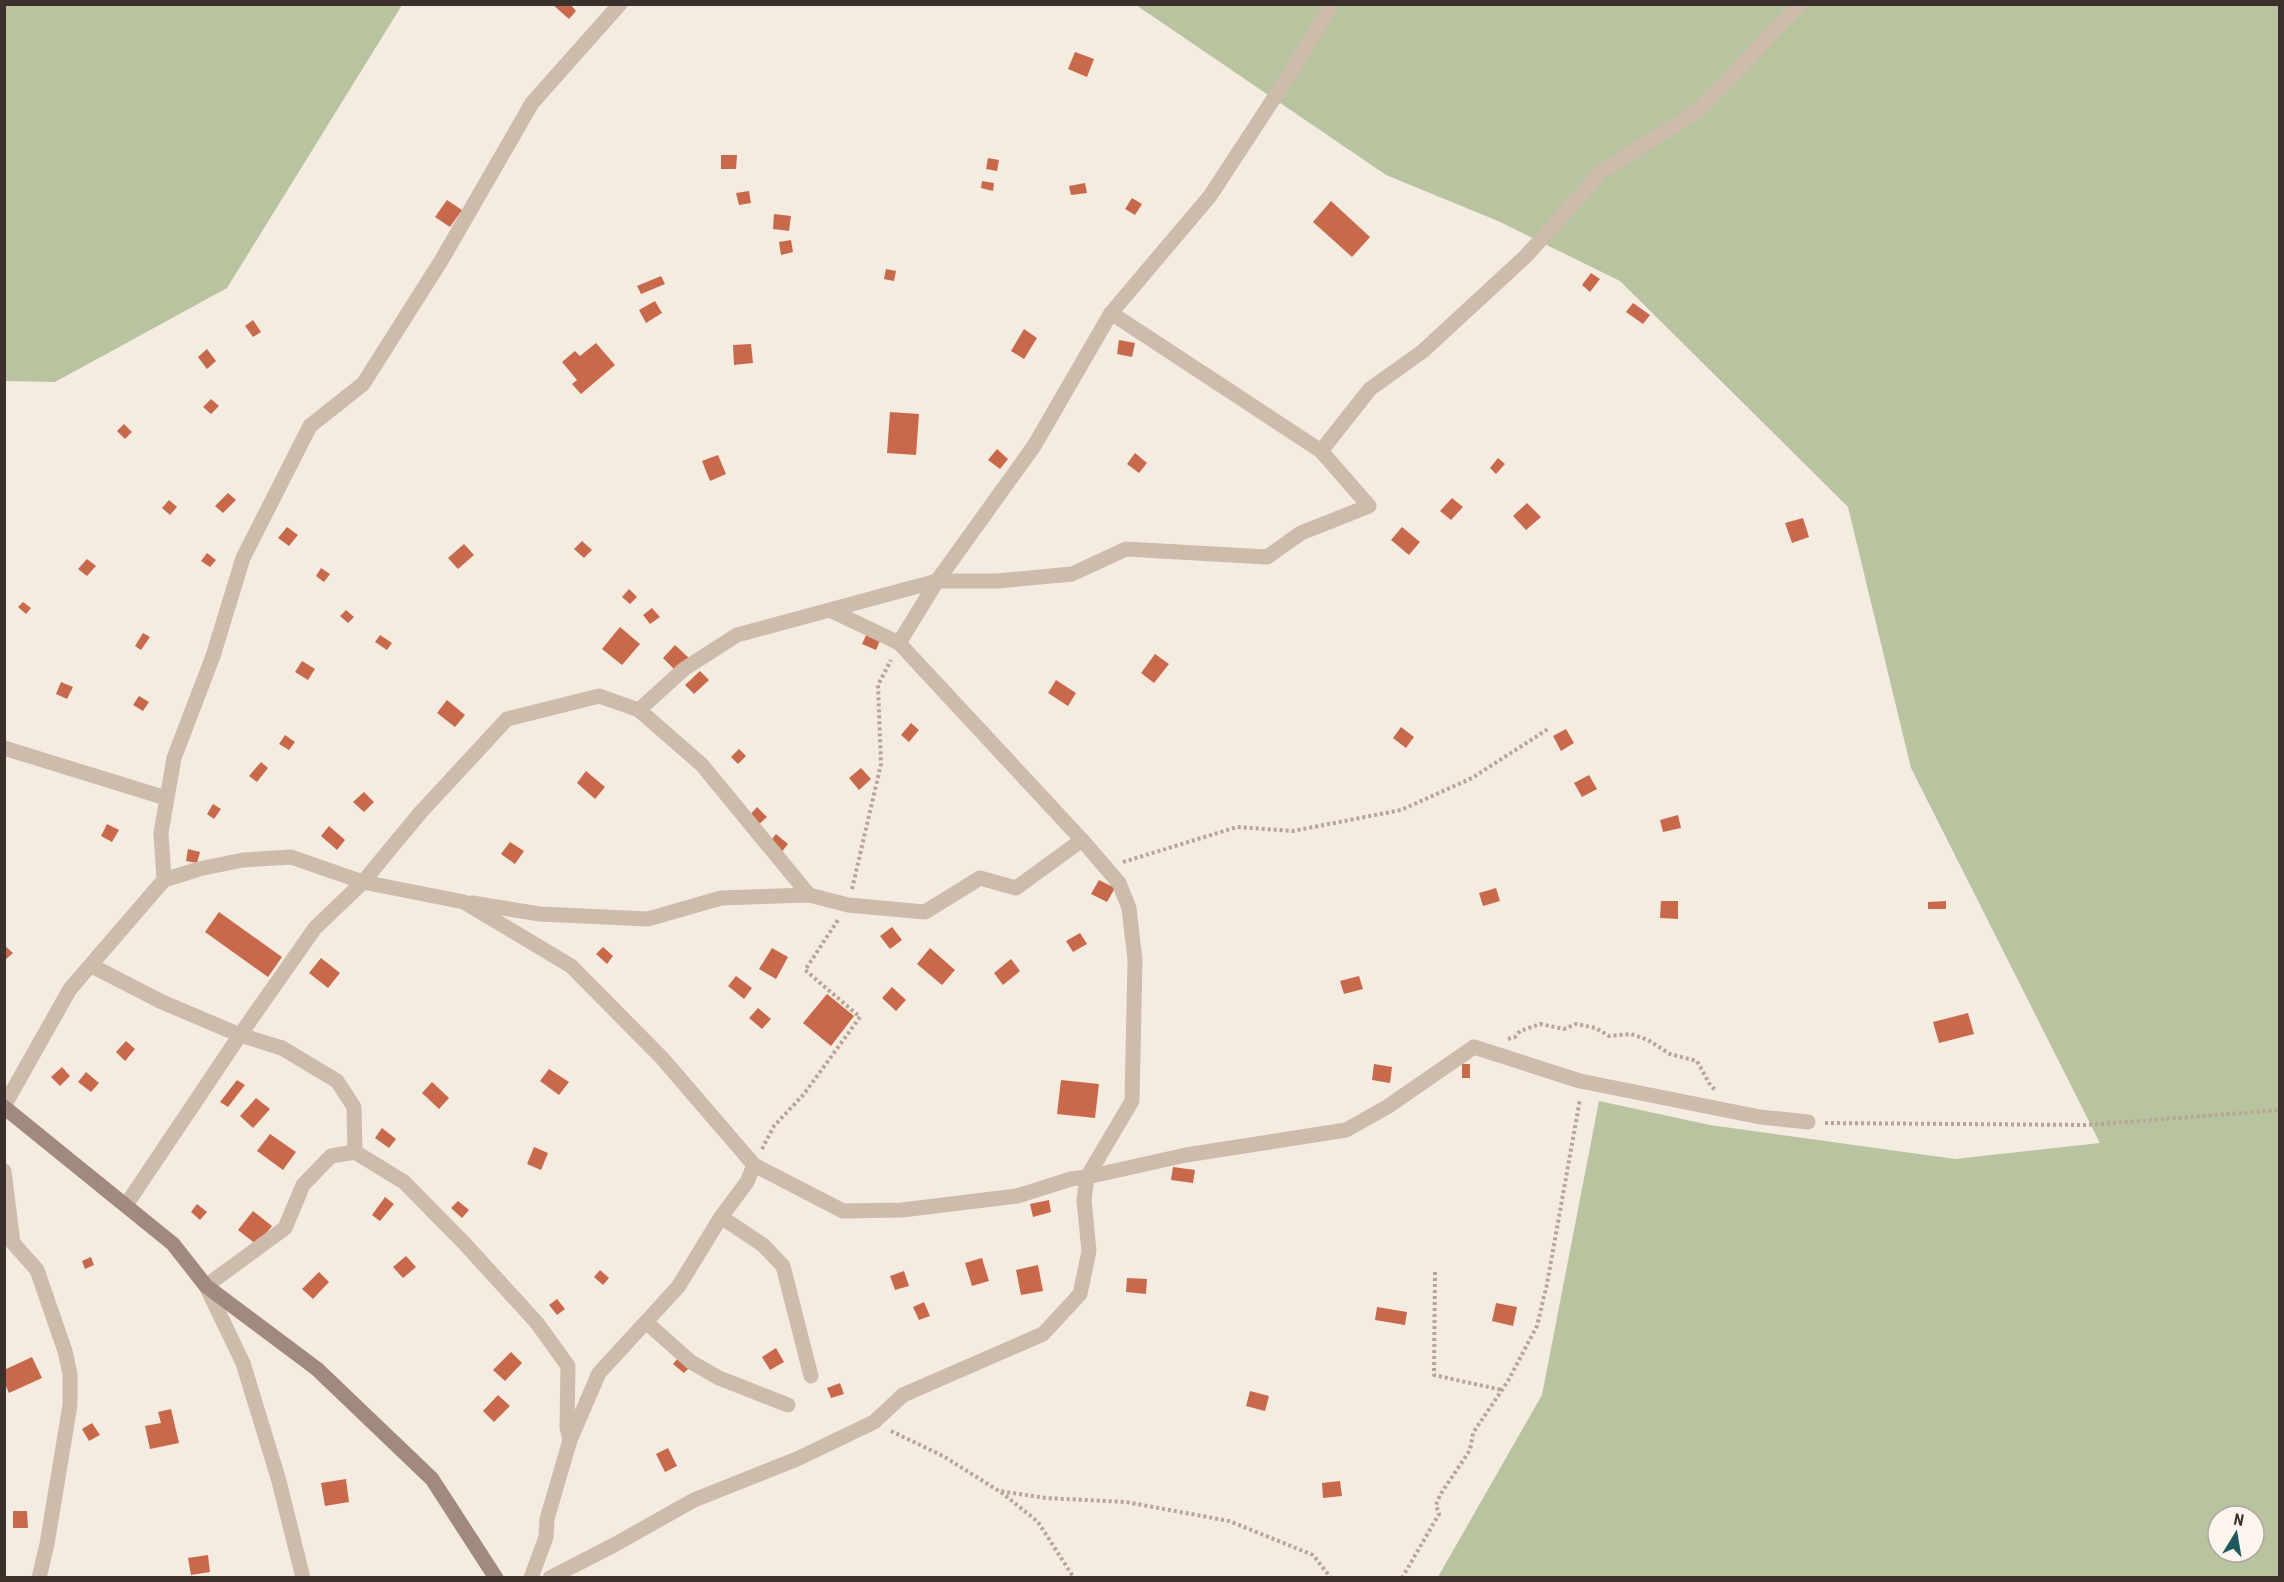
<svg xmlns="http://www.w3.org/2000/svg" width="2284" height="1582" viewBox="0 0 2284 1582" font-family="'Roboto Condensed',sans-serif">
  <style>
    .green { fill: #b8c4a0; fill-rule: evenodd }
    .building { fill: #c8694b }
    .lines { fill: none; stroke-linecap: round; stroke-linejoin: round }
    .path { stroke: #b9a596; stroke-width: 4; stroke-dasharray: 3 3; stroke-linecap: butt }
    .street { stroke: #cdbbac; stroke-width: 15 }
    .secondary { stroke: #a18a7d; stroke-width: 15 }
  </style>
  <rect width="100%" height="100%" fill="#f4ebe1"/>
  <g class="green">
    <polygon points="5,4 402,4 402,5 227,288 55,382 5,381"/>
    <path d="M1136 5H2279V1577H1438L1542 1395 1599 1101 1710 1125 1955 1159 2100 1143 1911 768 1848 507 1620 281 1498 221 1386 175ZM2218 1516H2254V1552H2218Z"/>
  </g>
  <g class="building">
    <polygon points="552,4 570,4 576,11 569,19"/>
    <polygon points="1075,52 1094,59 1087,77 1068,69"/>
    <polygon points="721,155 737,155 736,169 721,169"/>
    <polygon points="988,158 999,160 997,171 986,169"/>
    <polygon points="982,181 994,183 993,191 981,188"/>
    <polygon points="1085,183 1087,193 1071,195 1069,186"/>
    <polygon points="749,191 751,203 739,205 736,193"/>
    <polygon points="1132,198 1142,204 1135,215 1125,209"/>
    <polygon points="447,200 462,210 450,227 435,217"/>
    <polygon points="1331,201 1370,237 1352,257 1313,222"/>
    <polygon points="774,214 791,216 789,231 773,229"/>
    <polygon points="791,240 793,252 781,255 779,242"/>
    <polygon points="886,269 896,271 894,281 884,279"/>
    <polygon points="1591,273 1600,279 1590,292 1582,285"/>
    <polygon points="661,276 665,284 641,294 637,286"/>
    <polygon points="655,301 662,313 646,323 639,310"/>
    <polygon points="1633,303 1650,315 1643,324 1626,312"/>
    <polygon points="253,320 261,332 253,337 245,326"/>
    <polygon points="1024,329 1037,338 1024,359 1011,351"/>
    <polygon points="1119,340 1135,343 1132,357 1117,354"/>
    <polygon points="596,343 615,365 581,394 572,384 577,380 562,362 575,351 580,356"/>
    <polygon points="751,344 753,363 734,365 733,345"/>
    <polygon points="207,349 216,361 207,369 198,357"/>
    <polygon points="211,399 219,406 211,414 203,407"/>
    <polygon points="890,412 919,414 916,455 887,453"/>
    <polygon points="124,424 132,432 125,439 117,431"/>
    <polygon points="997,449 1008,459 1000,469 988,460"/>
    <polygon points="1135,453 1147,463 1139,473 1127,464"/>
    <polygon points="718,455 726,474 710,481 702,461"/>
    <polygon points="1498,458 1505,464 1496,474 1490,468"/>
    <polygon points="228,493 236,500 223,513 215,506"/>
    <polygon points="1452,498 1463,507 1451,520 1440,511"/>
    <polygon points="169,500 177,507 170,515 162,508"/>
    <polygon points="1527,503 1541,517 1526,530 1513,516"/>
    <polygon points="1803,518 1809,537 1792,543 1785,523"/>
    <polygon points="287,527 298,535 289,546 278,538"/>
    <polygon points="1402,527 1420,542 1409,555 1391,540"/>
    <polygon points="582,541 592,550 584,558 574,549"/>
    <polygon points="464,544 474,555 458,569 448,558"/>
    <polygon points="207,553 216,560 210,567 201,561"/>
    <polygon points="87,559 96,566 87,576 78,569"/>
    <polygon points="321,568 330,574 324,582 316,576"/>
    <polygon points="629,589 637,597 630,604 622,597"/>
    <polygon points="23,602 31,608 26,614 18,607"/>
    <polygon points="652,608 660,617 650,624 643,615"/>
    <polygon points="346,610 354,617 348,623 340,616"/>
    <polygon points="620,627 640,644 622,665 602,649"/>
    <polygon points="868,631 882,636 876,650 862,644"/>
    <polygon points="143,633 150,637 141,650 135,646"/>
    <polygon points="380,635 392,643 387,650 375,642"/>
    <polygon points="675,645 689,658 676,671 663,658"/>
    <polygon points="1155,654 1169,664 1154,683 1141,673"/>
    <polygon points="302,661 315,669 308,680 295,672"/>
    <polygon points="700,671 709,680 694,694 685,685"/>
    <polygon points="1056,680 1076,693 1068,706 1048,693"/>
    <polygon points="61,682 73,687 67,699 56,694"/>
    <polygon points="139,696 149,702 143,711 133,705"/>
    <polygon points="447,700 465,715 455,727 437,713"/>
    <polygon points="911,723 919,730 909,742 901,735"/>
    <polygon points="1401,727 1414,737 1406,748 1393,738"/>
    <polygon points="1566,729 1574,743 1561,751 1553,736"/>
    <polygon points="285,735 295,742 289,750 279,744"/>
    <polygon points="739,749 746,756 738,764 731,757"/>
    <polygon points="261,762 268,768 257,782 249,776"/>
    <polygon points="861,768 871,779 859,790 849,778"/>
    <polygon points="586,771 605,787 595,799 577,783"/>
    <polygon points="1589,775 1597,789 1582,797 1574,783"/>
    <polygon points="364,792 374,802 364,812 353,802"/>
    <polygon points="213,804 221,809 214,819 207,814"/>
    <polygon points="757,807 767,817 758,825 749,816"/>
    <polygon points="1678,815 1681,828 1663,832 1660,820"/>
    <polygon points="107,824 119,830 112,842 101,836"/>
    <polygon points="329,826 345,840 337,850 321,836"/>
    <polygon points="776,834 788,844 780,854 768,844"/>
    <polygon points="510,842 524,851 515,864 501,854"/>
    <polygon points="188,849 200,852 197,863 186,861"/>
    <polygon points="1099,880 1115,888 1107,902 1091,894"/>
    <polygon points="1496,888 1500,901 1483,906 1479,893"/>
    <polygon points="1661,901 1678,901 1678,919 1660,918"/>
    <polygon points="1946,901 1946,909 1928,909 1928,902"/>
    <polygon points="219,912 282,957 268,977 205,932"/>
    <polygon points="892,927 902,940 890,949 880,936"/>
    <polygon points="1080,933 1087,944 1073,952 1066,941"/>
    <polygon points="4,945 13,953 4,961"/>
    <polygon points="603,947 613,956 607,964 596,954"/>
    <polygon points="772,948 788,957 776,979 759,969"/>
    <polygon points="930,948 955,970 942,985 917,964"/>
    <polygon points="321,958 340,973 328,988 309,973"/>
    <polygon points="1011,959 1020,971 1003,985 994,973"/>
    <polygon points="736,976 752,988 744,999 728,986"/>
    <polygon points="1359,976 1363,989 1344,994 1340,981"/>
    <polygon points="892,987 906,1000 896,1011 882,998"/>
    <polygon points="827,994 854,1016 831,1046 803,1023"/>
    <polygon points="758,1008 771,1019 762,1029 749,1018"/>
    <polygon points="1968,1013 1974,1034 1939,1043 1933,1022"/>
    <polygon points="126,1041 135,1049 125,1061 116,1052"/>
    <polygon points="1374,1064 1392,1067 1390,1083 1372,1080"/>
    <rect x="1462" y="1064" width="8" height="14"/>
    <polygon points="62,1067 70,1076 60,1086 51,1077"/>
    <polygon points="549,1069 569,1082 559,1095 540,1081"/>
    <polygon points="86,1072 99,1083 91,1092 78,1082"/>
    <polygon points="237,1080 245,1085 228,1107 220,1102"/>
    <polygon points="1061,1080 1099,1084 1095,1118 1057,1114"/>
    <polygon points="432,1082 449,1098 439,1109 422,1093"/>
    <polygon points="256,1098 270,1109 253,1128 240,1116"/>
    <polygon points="382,1128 396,1139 389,1148 375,1138"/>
    <polygon points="270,1134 296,1152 283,1170 257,1151"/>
    <polygon points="534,1147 548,1153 541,1170 527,1164"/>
    <polygon points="1173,1167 1195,1170 1193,1183 1171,1180"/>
    <polygon points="385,1197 394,1204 380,1221 372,1215"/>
    <polygon points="1049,1200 1051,1212 1033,1217 1030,1204"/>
    <polygon points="458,1201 469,1210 462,1218 451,1208"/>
    <polygon points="197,1204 207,1212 200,1220 191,1212"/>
    <polygon points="253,1211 272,1226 257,1245 238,1230"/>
    <polygon points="406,1256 416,1267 403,1278 393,1267"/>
    <polygon points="91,1257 94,1265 85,1269 82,1261"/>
    <polygon points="982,1258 989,1281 972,1286 965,1263"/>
    <polygon points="1038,1265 1043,1291 1021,1295 1016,1270"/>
    <polygon points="600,1270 609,1278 603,1285 594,1277"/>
    <polygon points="904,1271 909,1286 895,1290 890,1276"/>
    <polygon points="319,1272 329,1282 313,1299 302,1289"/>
    <polygon points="1127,1278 1147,1279 1146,1294 1126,1292"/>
    <polygon points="557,1299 565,1309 557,1315 549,1305"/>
    <polygon points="924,1302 930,1316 919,1320 913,1307"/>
    <polygon points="1496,1303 1517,1307 1513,1326 1492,1321"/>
    <polygon points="1377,1307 1407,1312 1405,1325 1375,1320"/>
    <polygon points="776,1348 784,1362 770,1370 762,1357"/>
    <polygon points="511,1352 522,1363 505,1381 493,1370"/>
    <polygon points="32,1357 42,1378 9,1393 4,1382 4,1370"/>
    <polygon points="679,1357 690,1367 684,1373 673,1364"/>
    <polygon points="840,1383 844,1394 831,1398 827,1388"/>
    <polygon points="1250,1391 1269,1396 1265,1411 1246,1406"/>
    <polygon points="498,1395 510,1406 494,1422 483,1411"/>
    <polygon points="171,1409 179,1443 150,1449 145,1426 161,1423 158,1412"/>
    <polygon points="92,1423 100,1435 89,1441 82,1429"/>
    <polygon points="668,1448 677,1466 665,1472 656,1454"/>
    <polygon points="346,1479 349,1502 325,1506 321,1483"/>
    <polygon points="1340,1481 1342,1496 1323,1498 1322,1483"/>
    <polygon points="13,1511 27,1511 28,1528 13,1528"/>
    <polygon points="208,1555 210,1572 191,1575 188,1558"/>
  </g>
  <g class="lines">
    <g class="path">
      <polyline points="1123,862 1237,827 1293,831 1401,810 1472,778 1548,729"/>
      <polyline points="852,889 881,764 878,685 891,660"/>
      <polyline points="1508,1039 1515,1037 1520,1031 1540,1024 1564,1029 1576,1024 1596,1028 1609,1036 1631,1034 1648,1040 1670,1054 1697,1061 1709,1083 1715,1090"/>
      <polyline points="1825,1123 2087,1125 2280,1110"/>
      <polyline points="762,1149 774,1126 804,1094 860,1017 805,970 838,920"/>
      <polyline points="1435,1272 1434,1375 1502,1390"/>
      <polyline points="891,1431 943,1456 999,1491 1046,1498 1126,1502 1229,1521 1313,1555 1331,1578"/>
      <polyline points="1001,1492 1038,1522 1074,1578"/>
      <polyline points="1402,1578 1439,1514 1436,1505 1440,1495 1470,1450 1473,1433 1508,1381 1537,1326 1547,1284 1580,1099"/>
    </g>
    <g class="street">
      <polyline points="1321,451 1370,389 1423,351 1526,256 1602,171 1698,111 1800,4"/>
      <polyline points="899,643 937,581 1034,446 1111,313 1210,196 1282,86 1332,4"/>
      <polyline points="639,710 702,765 809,895"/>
      <polyline points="4,748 166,798"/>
      <polyline points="164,880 161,833 174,758 213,656 243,558 310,426 363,384 441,261 532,103 620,4"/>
      <polyline points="472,903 540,914 648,919 721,898 809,895 848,905 925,912 980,878 1016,888 1082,840"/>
      <polyline points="92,966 162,1002 240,1035 282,1048 337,1081 354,1107 355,1152"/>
      <polyline points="4,1106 70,989 164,880 199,869 243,860 291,857 363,882 464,902 571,966 662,1058 754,1165 843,1211 902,1210 1017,1196 1071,1179 1087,1177 1186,1155 1346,1130 1387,1107 1474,1047 1580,1081 1760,1117 1808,1122"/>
      <polyline points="4,1171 13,1243 37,1270 65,1351 70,1374 70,1405 47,1544 39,1578"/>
      <polyline points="126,1205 240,1035 315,928 363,882 420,813 507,719 599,696 639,710 684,669 737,635 937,581 998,581 1072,574 1126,549 1267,557 1301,533 1369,506 1321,451 1111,313"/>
      <polyline points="721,1217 763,1245 783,1266 811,1376"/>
      <polyline points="647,1323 691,1362 719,1378 788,1405"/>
      <polyline points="303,1578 279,1481 243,1363 206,1286 285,1228 303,1185 331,1156 355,1152 404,1182 464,1243 537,1323 568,1366 567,1427 570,1440"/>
      <polyline points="531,1578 546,1537 547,1519 570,1440 599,1373 678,1287 721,1217 747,1182 754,1165"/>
      <polyline points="550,1578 614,1545 694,1500 797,1459 874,1422 903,1395 1043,1334 1080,1294 1089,1251 1084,1200 1087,1177 1132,1101 1135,960 1129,908 1119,883 1082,840 899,643 832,611"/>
    </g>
    <polyline class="secondary" points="4,1107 173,1244 206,1286 317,1369 432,1479 496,1578"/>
  </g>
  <rect width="2284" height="1582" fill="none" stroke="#3b302b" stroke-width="12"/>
  <g transform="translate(2236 1534) rotate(11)"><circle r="28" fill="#fbf5ee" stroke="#aea6a0" stroke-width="1.5"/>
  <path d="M0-4.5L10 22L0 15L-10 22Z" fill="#1f5a5e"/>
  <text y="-9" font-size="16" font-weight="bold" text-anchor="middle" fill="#3b302b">N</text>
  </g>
</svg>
